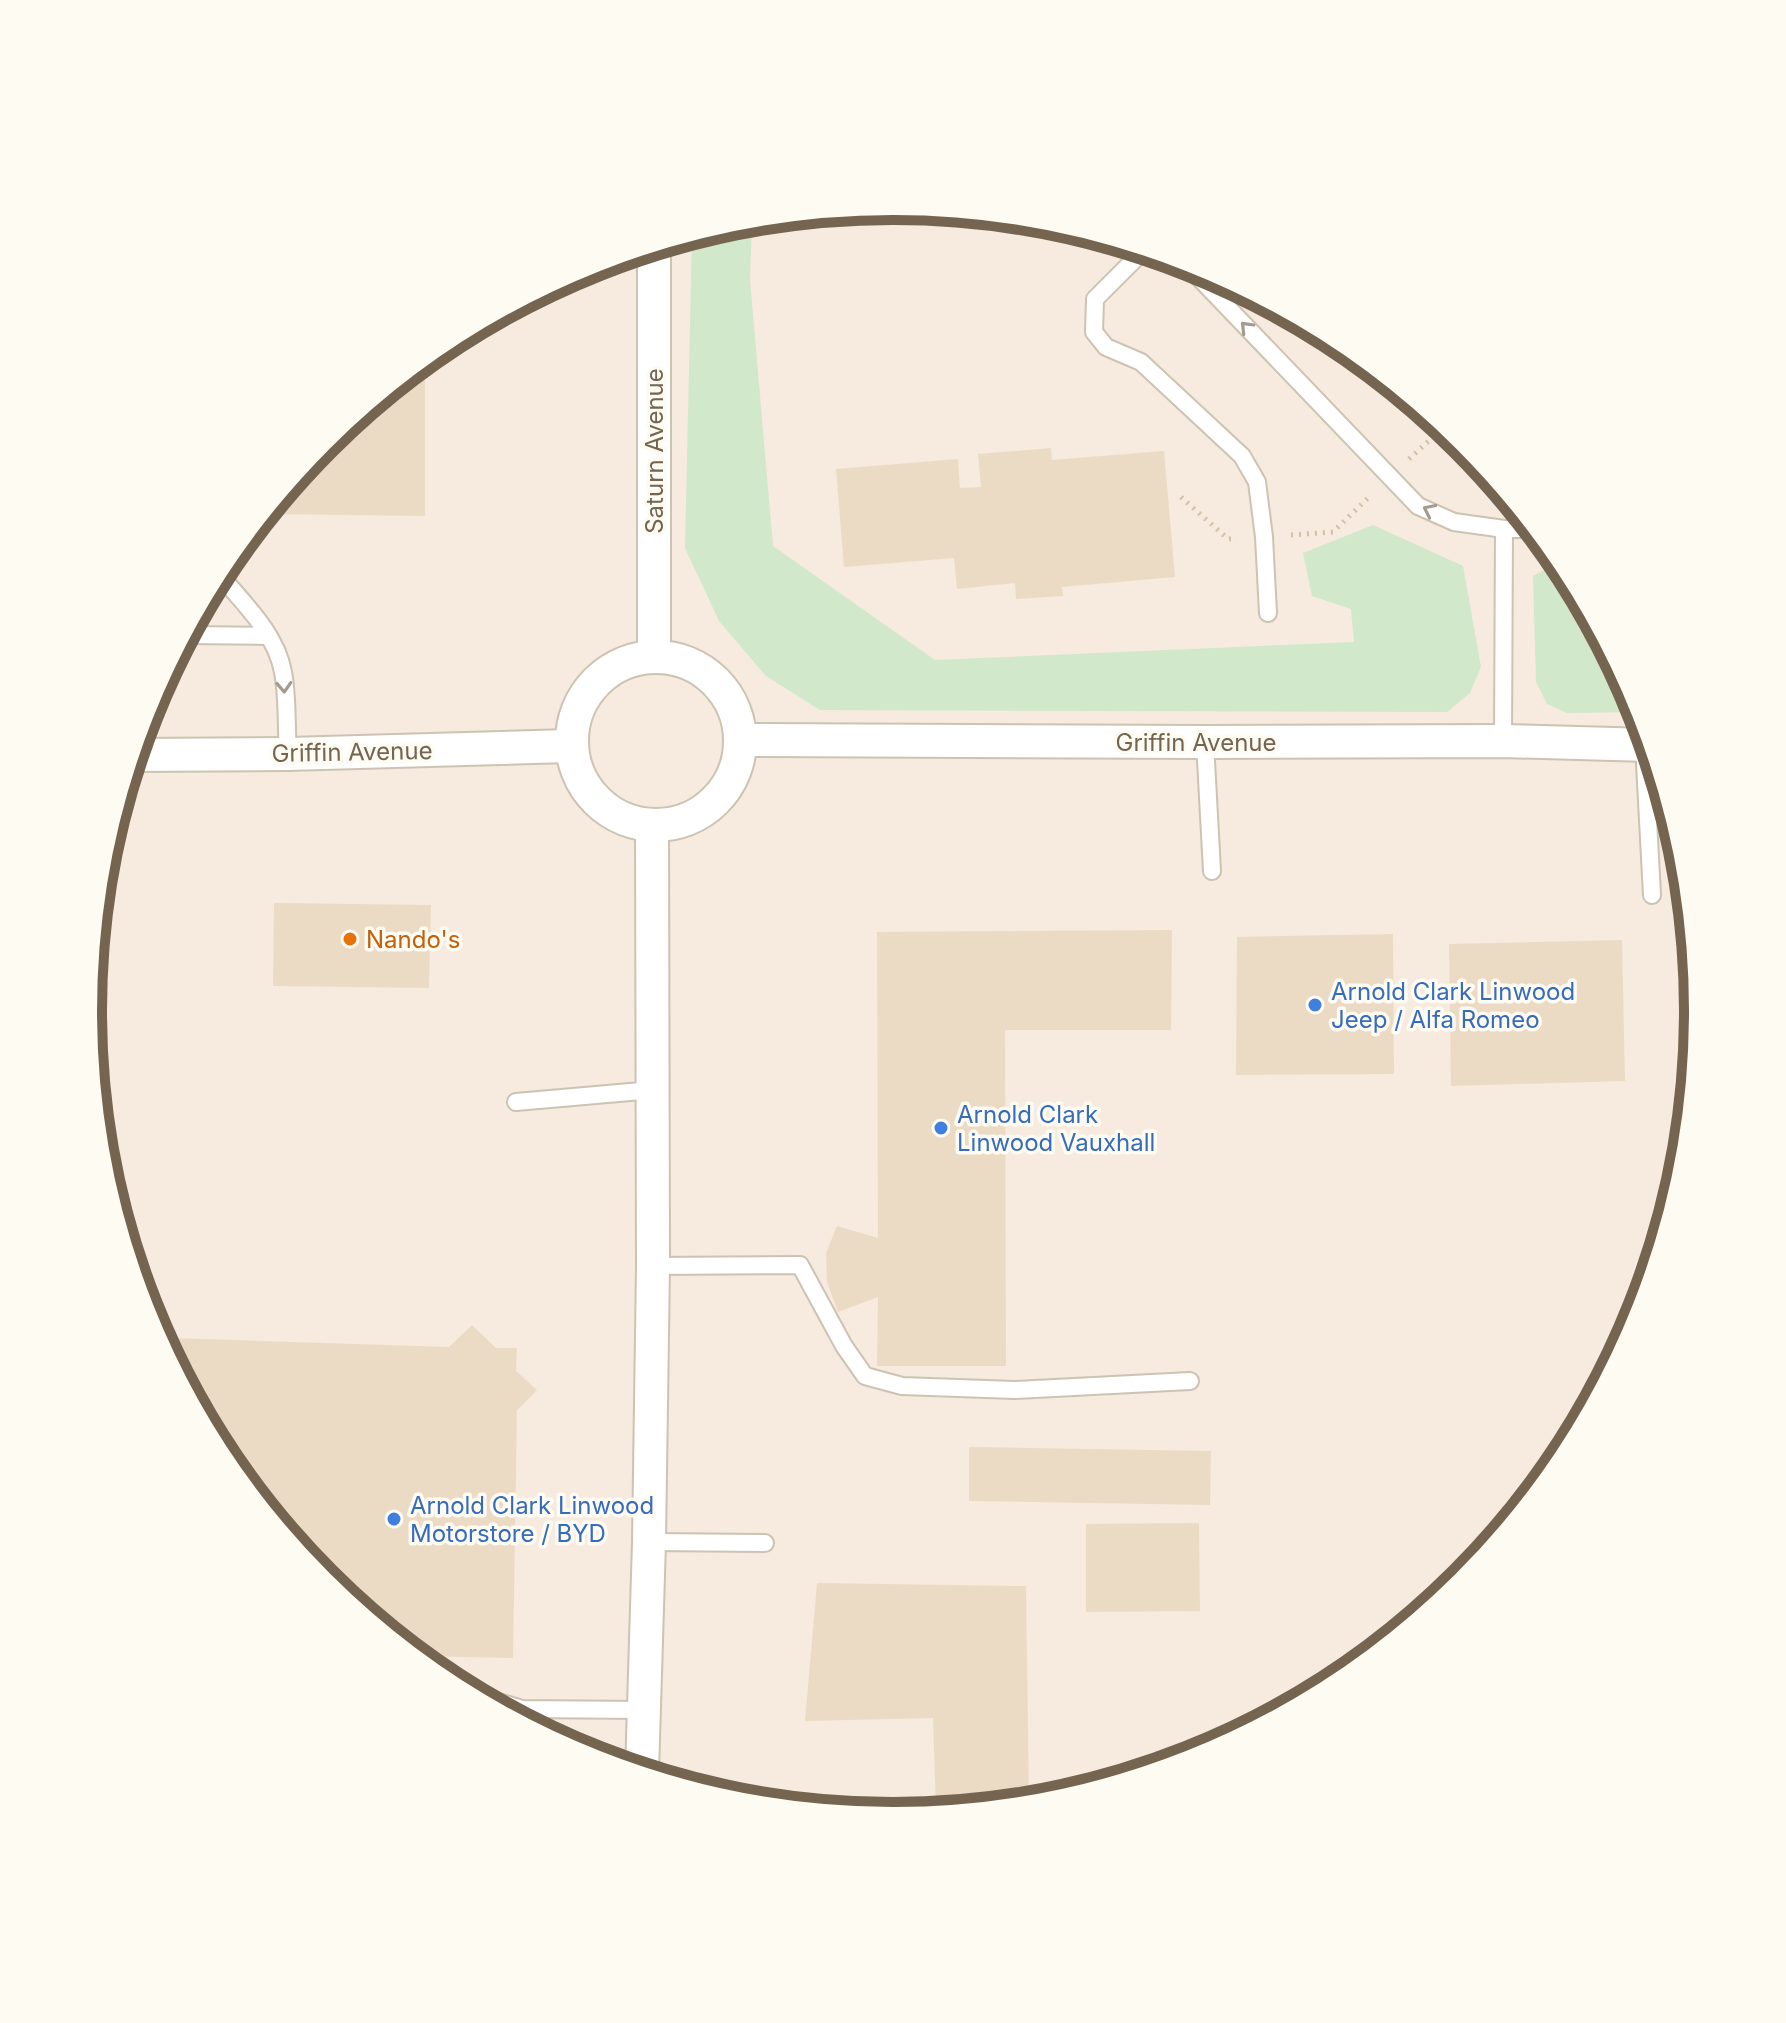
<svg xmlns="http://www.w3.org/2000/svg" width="1786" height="2023" viewBox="0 0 1786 2023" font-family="Inter,sans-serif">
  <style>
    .commercial { fill: #f7eade }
    .green { fill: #d1e8cb }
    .building { fill: #ecdbc4 }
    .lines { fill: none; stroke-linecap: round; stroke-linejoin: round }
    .service-casing { stroke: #cdc3b2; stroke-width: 20 }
    .minor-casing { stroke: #cdc3b2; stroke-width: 36 }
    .path { stroke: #d3c1a8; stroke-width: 5; stroke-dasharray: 2 6; stroke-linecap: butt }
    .service { stroke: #fff; stroke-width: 16 }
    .minor { stroke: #fff; stroke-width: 32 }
    .oneway { stroke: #a59a8d }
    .food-dot { fill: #e8710a; stroke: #fefbf2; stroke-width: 3 }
    .shop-dot { fill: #3f7fe0; stroke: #fefbf2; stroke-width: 3 }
    .labels { text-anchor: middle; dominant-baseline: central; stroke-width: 7; stroke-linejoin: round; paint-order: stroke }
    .street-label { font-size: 24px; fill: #746450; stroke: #fefbf2 }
    .food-label { font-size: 24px; fill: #c56008; stroke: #fefbf2; text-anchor: start }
    .shop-label { font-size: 24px; fill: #366cbe; stroke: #fefbf2; text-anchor: start }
    .rim { fill: none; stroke: #746450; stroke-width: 10 }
  </style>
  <rect width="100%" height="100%" fill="#fbf8ec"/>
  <circle class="commercial" cx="893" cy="1012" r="802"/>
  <g class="green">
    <polygon points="752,220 750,280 773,546 935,660 1354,642 1351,609 1312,596 1303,553 1373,525 1463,566 1481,667 1470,693 1447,712 820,710 766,676 719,621 685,548 692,235 736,222"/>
    <polygon points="1560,562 1637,704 1639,712 1567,713 1547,704 1536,682 1533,576"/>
  </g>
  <g class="building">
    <polygon points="425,359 425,516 265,514 324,442"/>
    <polygon points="1051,448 1052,460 1164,451 1175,577 1062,587 1063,596 1016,599 1015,583 957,589 954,558 844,567 836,469 958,459 960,488 981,487 978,454"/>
    <polygon points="274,903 431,905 429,988 273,986"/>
    <polygon points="1172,930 1171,1030 1005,1030 1006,1366 877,1366 878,1297 838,1312 827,1282 826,1253 837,1226 878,1238 877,932"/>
    <polygon points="1393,934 1394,1074 1236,1075 1237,937"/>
    <polygon points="1622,940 1625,1081 1451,1086 1449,944"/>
    <polygon points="472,1325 496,1348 517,1348 516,1371 537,1390 517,1410 513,1658 416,1656 323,1580 223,1458 171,1361 172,1338 449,1347"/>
    <polygon points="969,1447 1211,1451 1210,1505 969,1501"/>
    <polygon points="1199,1523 1200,1611 1086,1612 1086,1524"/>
    <polygon points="817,1583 1026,1586 1029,1803 936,1812 933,1718 805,1721"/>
  </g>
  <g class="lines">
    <defs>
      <g id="service">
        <polyline points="1144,250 1095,299 1094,332 1106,347 1141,362 1242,456 1257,482 1264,537 1268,613"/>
        <polyline points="1185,263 1418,506 1454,522 1504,529 1533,529"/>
        <path d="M219 574C243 603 276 633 283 672 288 698 286 727 288 754"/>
        <polyline points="186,635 268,636"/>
        <polyline points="1503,741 1504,529"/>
        <polyline points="1205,742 1212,871"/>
        <polyline points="1644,745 1652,895"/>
        <polyline points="516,1102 653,1090"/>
        <polyline points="653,1266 800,1265 844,1346 865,1376 902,1386 1014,1390 1190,1381"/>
        <polyline points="649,1542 765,1543"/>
        <polyline points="466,1692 522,1709 643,1710"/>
      </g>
      <g id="minor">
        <polyline points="654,247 654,656"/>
        <circle cx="656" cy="741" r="84"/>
        <polyline points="742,740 1205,742 1503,741 1649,745"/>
        <polyline points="134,755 288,754 570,746"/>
        <polyline points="642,1772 649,1542 653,1266 652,828"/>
      </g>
    </defs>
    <use href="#service" class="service-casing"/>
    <use href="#minor" class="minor-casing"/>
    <g class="path">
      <polyline points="1409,459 1444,427"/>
      <polyline points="1181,497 1228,539 1237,538"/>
      <polyline points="1291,535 1333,532 1370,496"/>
    </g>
    <use href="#service" class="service"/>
    <use href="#minor" class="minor"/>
  </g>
  <defs><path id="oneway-chevron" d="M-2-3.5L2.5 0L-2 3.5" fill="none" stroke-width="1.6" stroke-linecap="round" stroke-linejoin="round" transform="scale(2)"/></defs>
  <g class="oneway">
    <use href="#oneway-chevron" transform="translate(1246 327) rotate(-134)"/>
    <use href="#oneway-chevron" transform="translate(1429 510) rotate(-154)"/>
    <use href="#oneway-chevron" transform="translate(284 687) rotate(87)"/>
  </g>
  <circle class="food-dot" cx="350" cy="939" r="8"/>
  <g class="shop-dot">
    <circle cx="1315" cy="1005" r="8"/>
    <circle cx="941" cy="1128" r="8"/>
    <circle cx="394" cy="1519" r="8"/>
  </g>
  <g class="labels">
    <g class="street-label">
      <text transform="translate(654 451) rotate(-90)">Saturn Avenue</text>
      <text x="1196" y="742">Griffin Avenue</text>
      <text transform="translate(352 752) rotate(-1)">Griffin Avenue</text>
    </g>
    <g class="food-label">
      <text x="366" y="939">Nando's</text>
    </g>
    <g class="shop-label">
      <text x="1331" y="991">Arnold Clark Linwood<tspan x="1331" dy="28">Jeep / Alfa Romeo</tspan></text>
      <text x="957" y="1114">Arnold Clark<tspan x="957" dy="28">Linwood Vauxhall</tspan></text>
      <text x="410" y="1505">Arnold Clark Linwood<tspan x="410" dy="28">Motorstore / BYD</tspan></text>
    </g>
  </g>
  <path d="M0 0H1786V2023H0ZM102 1011a791 791 0 1 1 1582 0a791 791 0 1 1-1582 0Z" fill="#fefbf2" fill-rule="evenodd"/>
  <path class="rim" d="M102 1011a791 791 0 1 1 1582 0a791 791 0 1 1-1582 0Z"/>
</svg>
